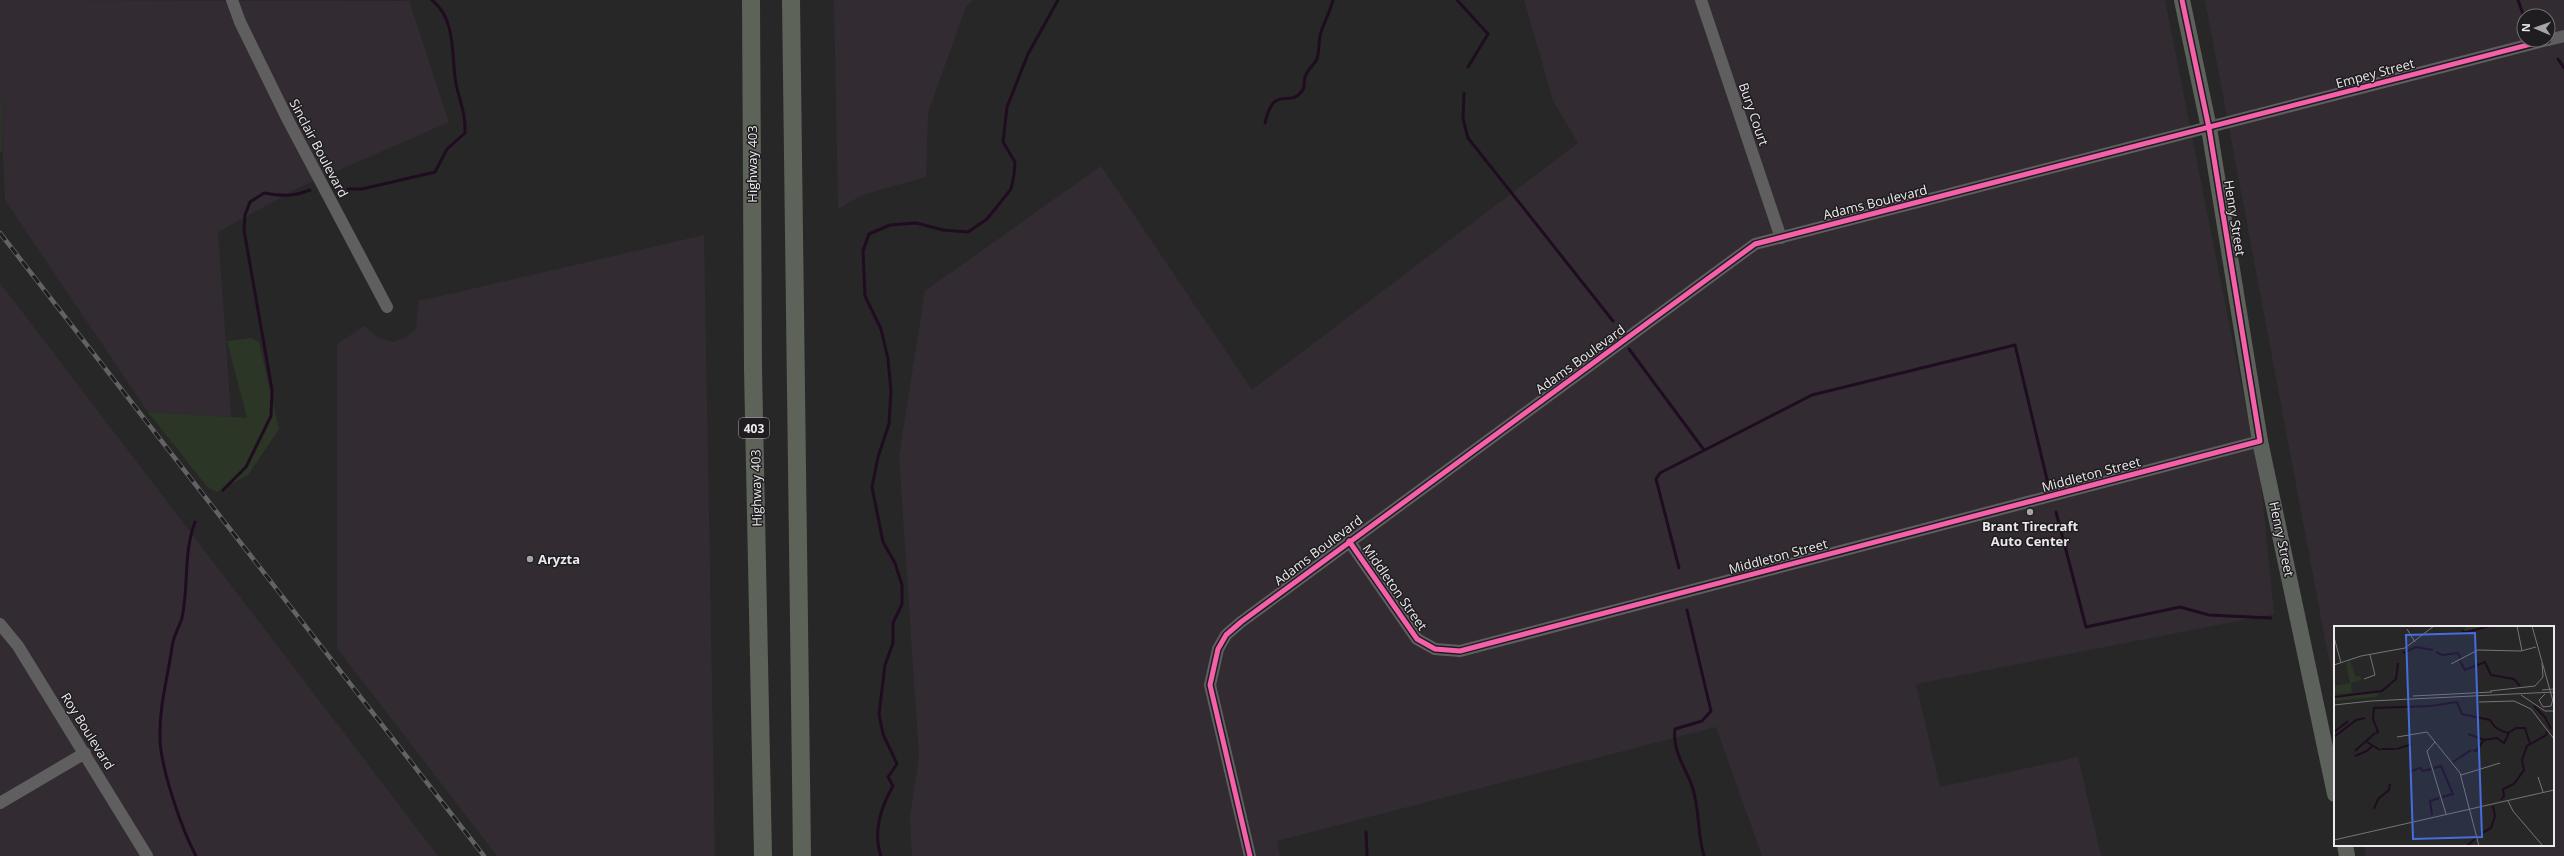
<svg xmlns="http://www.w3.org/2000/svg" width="2564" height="856" viewBox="0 0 2564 856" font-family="'Open Sans',sans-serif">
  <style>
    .built { fill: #322c32; fill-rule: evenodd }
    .green { fill: #2b3626 }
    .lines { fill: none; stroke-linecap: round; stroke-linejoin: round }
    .stream { stroke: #200c21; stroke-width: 3 }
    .minor { stroke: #605f60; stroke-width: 12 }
    .major { stroke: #5d615b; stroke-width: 16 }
    .highway { stroke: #5d6358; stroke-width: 18 }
    .rail-casing { stroke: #646364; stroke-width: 4.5 }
    .rail { stroke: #1f1d1f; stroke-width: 3; stroke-dasharray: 9; stroke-linecap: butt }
    .cycleway-casing { stroke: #1f1d1f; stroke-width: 8 }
    .cycleway { stroke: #f560ab; stroke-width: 5 }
    .poi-dot { fill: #a6a5a6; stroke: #1f1d1f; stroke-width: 1.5 }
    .labels { text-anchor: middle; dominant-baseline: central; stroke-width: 3; stroke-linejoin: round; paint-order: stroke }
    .shield { fill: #1f1d1f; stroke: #aeacae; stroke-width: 1 }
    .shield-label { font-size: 12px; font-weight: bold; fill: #ebe9eb }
    .street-label { font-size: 13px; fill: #ebe9eb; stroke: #1f1d1f }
    .poi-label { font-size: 13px; font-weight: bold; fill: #ebe9eb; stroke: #1f1d1f }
    .inset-river { fill: none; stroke: #200c21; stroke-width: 2 }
    .inset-road { fill: none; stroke: #757575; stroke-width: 1 }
    .view { fill: #466ddc; fill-opacity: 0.15; stroke: #466ddc; stroke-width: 2 }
    .inset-edge { fill: none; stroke: #ebe9eb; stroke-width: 2 }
  </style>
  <rect width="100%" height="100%" fill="#272727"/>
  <g class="built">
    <polygon points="0,0 409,1 449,122 298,188 218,232 231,417 148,412 5,200 0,94"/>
    <polygon points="834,0 973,0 966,6 928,113 926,177 862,195 838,209"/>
    <polygon points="1524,0 2165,0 2261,484 2274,614 1916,684 1940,787 2078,757 2101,856 1762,856 1716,727 1277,841 1280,856 912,856 910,817 919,757 899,456 925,291 1101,166 1252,390 1578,143 1553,101"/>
    <path d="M2205 0H2564V856H2366L2364 845H2553V627H2335V692ZM2524 16H2548V40H2524Z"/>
    <polygon points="704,235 715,856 497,856 337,648 337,344 364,326 379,338 394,342 406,337 416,329 419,301"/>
    <polygon points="0,283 438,856 0,856"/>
  </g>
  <g class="green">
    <polygon points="0,98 1,102 2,152 0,151"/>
    <polygon points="251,338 259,342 279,429 248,475 217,492 208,488 148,412 247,418 227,341"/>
  </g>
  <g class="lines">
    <g class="stream">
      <polyline points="1457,0 1488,34 1468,67"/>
      <polyline points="2518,0 2524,17"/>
      <polyline points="2558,59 2564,68"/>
      <polyline points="1464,93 1463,119 1468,138 1613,321"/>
      <path d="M1265 123C1274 83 1289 109 1302 91 1306 87 1303 82 1305 77 1307 70 1314 65 1317 59 1320 50 1318 40 1321 32 1325 21 1330 11 1333 0"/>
      <path d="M348 189H362L435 172 447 149 465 133C466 115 460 102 456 84 451 56 457 20 432 0"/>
      <polyline points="1629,349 1704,450"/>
      <path d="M223 490 246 467 271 416 272 390 244 230 245 215 250 202 264 193C282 196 292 197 310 190"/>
      <polyline points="2056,512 2086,627 2180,607 2209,615 2271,618"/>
      <path d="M195 522C183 554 189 585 182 618 179 628 173 636 172 647 168 676 159 707 160 737 160 767 182 830 196 856"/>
      <polyline points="1679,568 1656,479 1660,473 1812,395 2015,345 2049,488"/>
      <path d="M1687 610 1711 711 1702 721 1675 729C1672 750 1685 767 1692 786 1700 809 1697 833 1704 856"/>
      <polyline points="1366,832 1367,856"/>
      <path d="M881 856C873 833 881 807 893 786L888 777 897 764 883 734 879 714 885 665 893 643V623L902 604V585L895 563 883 542 872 487 878 457 889 424 891 391 888 359 881 329 865 296 863 251 869 234 890 225 916 223 943 230 968 232 987 219 1011 189 1014 175 1015 162 1003 142 1007 107 1028 54 1058 0"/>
    </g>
    <g class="minor">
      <polyline points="232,0 240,22 288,120 387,307"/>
      <polyline points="1701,0 1781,238"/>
      <polyline points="2548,40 2564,36"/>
      <polyline points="1349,541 1417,639 1435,649 1460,651 2260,441"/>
      <polyline points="0,624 18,646 147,856"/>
      <polyline points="0,803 85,753"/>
      <polyline points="1250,856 1210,685 1218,649 1226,635 1241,622 1755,244 2547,40"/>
    </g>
    <g class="major">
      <polyline points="2182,0 2209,128 2260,441 2335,794"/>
      <polyline points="2345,845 2347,856"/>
    </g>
    <g class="highway">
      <polyline points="751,0 753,369 763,856"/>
      <polyline points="791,0 802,856"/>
    </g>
    <defs>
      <polyline id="rail" points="0,233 484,856"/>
    </defs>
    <use href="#rail" class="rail-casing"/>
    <use href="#rail" class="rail"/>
    <defs>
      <g id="cycleway">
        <polyline points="1349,541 1417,639 1435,649 1460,651 2260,441 2209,128 2182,0"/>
        <polyline points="1250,856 1210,685 1218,649 1226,635 1241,622 1755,244 2547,40"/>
      </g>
    </defs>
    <use href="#cycleway" class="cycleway-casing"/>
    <use href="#cycleway" class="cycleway"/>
  </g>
  <g class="poi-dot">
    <circle cx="2030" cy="512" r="4"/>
    <circle cx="530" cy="559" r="4"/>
  </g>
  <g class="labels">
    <rect class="shield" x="739" y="418" width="30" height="20" rx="3"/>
    <g class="shield-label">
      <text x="754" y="428">403</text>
    </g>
    <g class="street-label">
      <text transform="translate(2375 73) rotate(-15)">Empey Street</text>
      <text transform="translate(1754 114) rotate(71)">Bury Court</text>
      <text transform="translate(319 148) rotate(62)">Sinclair Boulevard</text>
      <text transform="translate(752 164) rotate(-90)">Highway 403</text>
      <text transform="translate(1875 202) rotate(-14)">Adams Boulevard</text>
      <text transform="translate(2235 218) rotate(81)">Henry Street</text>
      <text transform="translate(1580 359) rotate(-36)">Adams Boulevard</text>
      <text transform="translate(2091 474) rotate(-15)">Middleton Street</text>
      <text transform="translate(756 488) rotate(-91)">Highway 403</text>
      <text transform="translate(2282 539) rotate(78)">Henry Street</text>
      <text transform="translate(1318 550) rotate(-37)">Adams Boulevard</text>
      <text transform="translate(1778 556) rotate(-15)">Middleton Street</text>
      <text transform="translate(1395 587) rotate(55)">Middleton Street</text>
      <text transform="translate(88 731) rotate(58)">Roy Boulevard</text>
    </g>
    <g class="poi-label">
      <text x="2030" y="526">Brant Tirecraft<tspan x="2030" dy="15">Auto Center</tspan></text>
      <text x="538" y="559" text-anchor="start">Aryzta</text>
    </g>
  </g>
  <g transform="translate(2334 626)">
    <rect width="220" height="220" fill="#272727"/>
    <path d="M132 0H151L128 7ZM16 35 22 51 26 50 27 54 17 57 18 67 0 68V60L16 57 12 37ZM42 67 45 69 41 71 0 75V69Z" fill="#2b3626"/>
    <path class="inset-river" d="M127 5 132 6 156 0M102 26 108 29 124 27 126 32M69 27 82 21 99 24M126 35 131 44 151 36 157 49 180 53 186 60M0 71 48 65 62 53 64 37M200 80 211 91 217 103M0 106 14 95M42 107 44 106 39 93 40 82 96 80 123 76 128 88 156 94 161 101 168 105 174 107 182 102H191L196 118M134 108 150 114 163 112 170 117 175 107M0 111 22 94 31 92M33 116 46 124M47 123H62M63 123 78 118M139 124 142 125 150 114M21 125 41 107M21 130 33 125 38 120M119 136 137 124M100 142 107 140 119 168 108 171M75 146 86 142 89 145 97 143M167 174 170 170 169 163 180 158 190 144 188 134 193 120 212 109 213 106M40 183 44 173 55 164 56 158M98 189 96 175 105 172M146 208 157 202 161 190 159 180M133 220 143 211"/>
    <path class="inset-road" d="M183 0 188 25M198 0 219 75M73 3 81 16M0 11 7 37M117 38 144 24 187 25 202 21M0 39 27 30 71 22 100 0M30 53 41 49 36 29M208 64 220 63M156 65 201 60 209 51 208 37M211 68 205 74 209 81 217 80 219 73M187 69 211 85H220M79 70 158 66M145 76 180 75 197 83 220 113M0 79 37 75 220 66M63 111 93 106 126 147 145 220M101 116 93 125 112 188M127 149 166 137M204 151 209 166M174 175 179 185 209 220M0 214 220 164"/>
    <path class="view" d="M141 7 148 211 79 213 72 9Z"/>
    <rect width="220" height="220" class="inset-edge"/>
  </g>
  <g transform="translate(2536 28) rotate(272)"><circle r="19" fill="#1f1d1f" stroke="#716f71"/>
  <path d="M0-3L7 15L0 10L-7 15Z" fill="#a6a5a6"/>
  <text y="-6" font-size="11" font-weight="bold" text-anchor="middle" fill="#ebe9eb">N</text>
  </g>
</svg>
